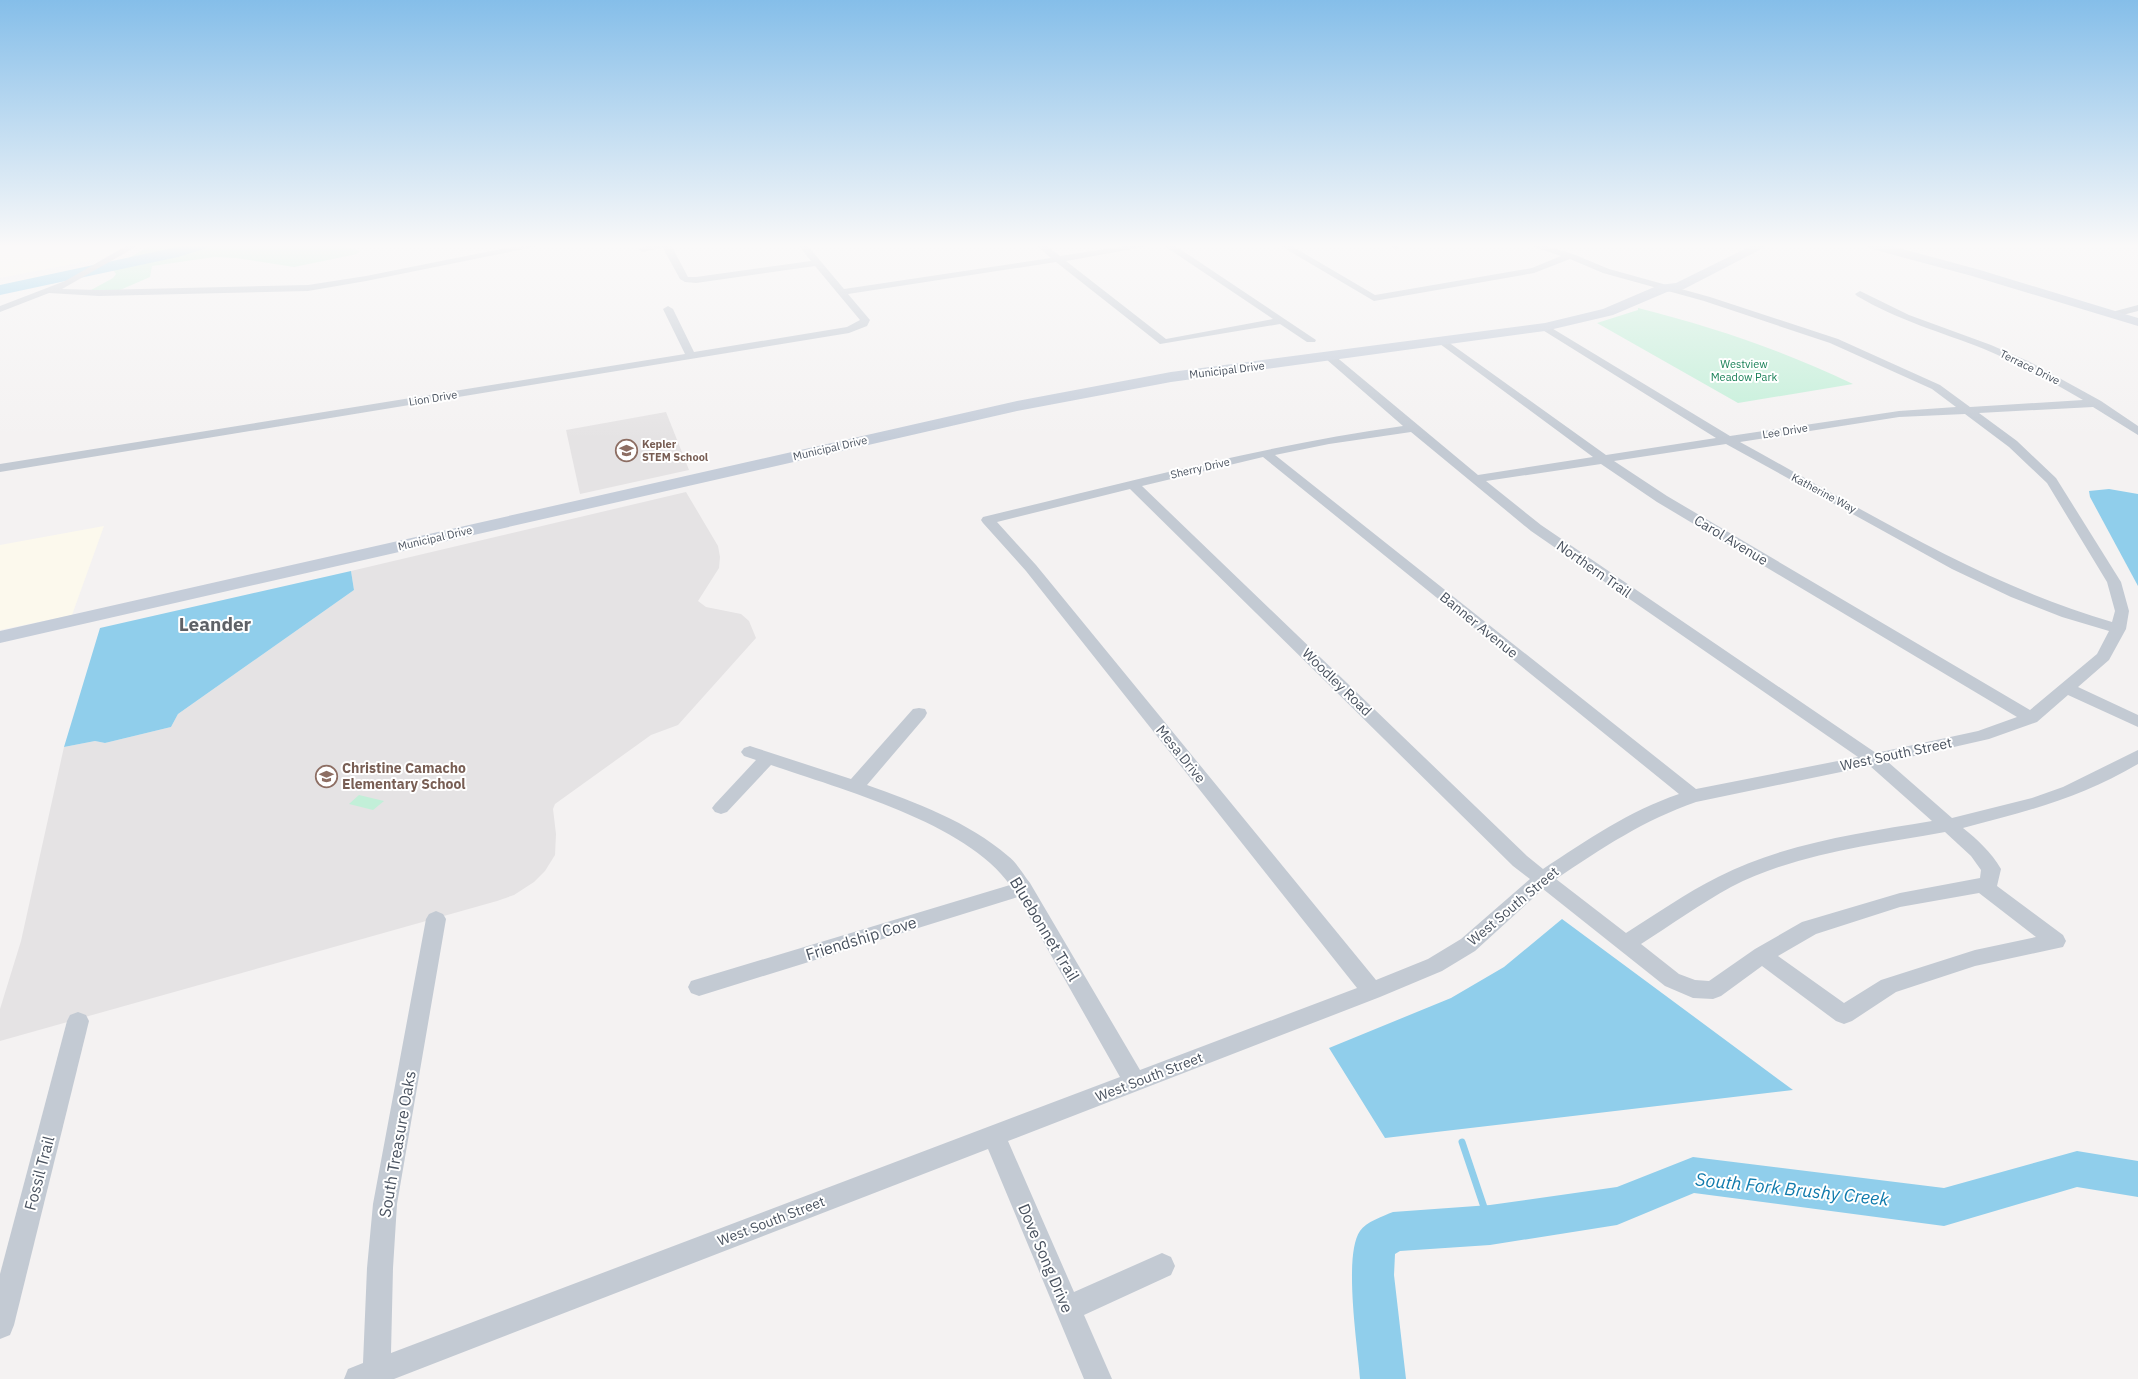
<svg xmlns="http://www.w3.org/2000/svg" width="2138" height="1379" viewBox="0 0 2138 1379" font-family="'IBM Plex Sans',sans-serif">
  <style>
    .commercial { fill: #fcf9ed }
    .education { fill: #e5e3e4 }
    .green { fill: #c2efd8 }
    .water { fill: #90ceeb }
    .lines { fill: none; stroke-linecap: round; stroke-linejoin: round }
    .stream { stroke: #90ceeb; stroke-width: 7 }
    .river { fill: #90ceeb; fill-rule: evenodd }
    .street { fill: #c3cad3; fill-rule: evenodd }
    .secondary { fill: #c5cdd9; fill-rule: evenodd }
    .labels { text-anchor: middle; dominant-baseline: central; stroke-width: 4; stroke-linejoin: round; paint-order: stroke }
    .far-park-label { font-size: 11px; fill: #1a8158; stroke: #fff }
    .far-street-label { font-size: 11px; fill: #49525f; stroke: #fff }
    .far-education-label { font-size: 11px; font-weight: bold; fill: #785e54; stroke: #fff; text-anchor: start }
    .street-label { font-size: 14px; fill: #49525f; stroke: #fff }
    .education-label { font-size: 14px; font-weight: bold; fill: #785e54; stroke: #fff; text-anchor: start }
    .near-street-label { font-size: 16px; fill: #49525f; stroke: #fff }
    .near-water-label { font-size: 18px; font-style: italic; fill: #0f7aac; stroke: #fff }
    .district-label { font-size: 19px; font-weight: bold; fill: #5e6166; stroke: #fff }
  </style>
  <rect width="100%" height="100%" fill="#f4f2f2"/>
  <g class="commercial">
    <polygon points="0,245 127,245 104,258 0,278"/>
    <polygon points="104,526 72,615 0,630 0,545"/>
  </g>
  <g class="education">
    <polygon points="666,412 689,470 580,494 566,430"/>
    <polygon points="686,492 718,546 720,557 719,568 698,601 706,607 741,614 749,621 756,638 678,725 651,735 555,804 553,809 556,834 555,855 545,871 534,882 514,895 497,901 0,1041 0,1009 21,941 64,747 95,741 105,743 171,727 178,714 354,590 351,571"/>
  </g>
  <g class="green">
    <polygon points="151,245 340,245 360,251 357,254 294,267 236,258 214,257 152,266 150,277 120,290 91,290 113,278 116,274 112,268"/>
    <path d="M1638 308C1713 327 1782 350 1853 384L1738 403 1597 323 1638 310Z"/>
    <polygon points="359,795 384,801 373,810 349,804"/>
  </g>
  <g class="water">
    <polygon points="2109,489 2138,494 2138,586 2090,497 2089,491"/>
    <polygon points="351,571 354,590 178,714 171,727 105,743 95,741 64,747 100,628"/>
    <polygon points="1562,919 1793,1090 1385,1138 1329,1048 1451,998 1504,967"/>
  </g>
  <g class="lines">
    <polyline class="stream" points="1462,1142 1490,1225"/>
    <g class="river">
      <polygon points="187,245 209,245 207,248 178,257 0,295 0,285"/>
      <path d="M2077 1151 2138 1161V1197L2077 1187 1944 1226 1694 1193 1617 1225 1490 1245 1400 1251 1395 1254 1394 1275 1406 1379H1360C1358 1348 1343 1255 1360 1231 1366 1222 1383 1216 1393 1212L1490 1205 1617 1187 1693 1157 1944 1188Z"/>
    </g>
    <g class="street">
      <polygon points="128,245 139,245 62,289 99,290 308,285 366,276 511,247 544,245 366,281 308,291 99,296 49,293 0,312 0,306 65,281"/>
      <polygon points="648,245 671,245 688,277 696,277 811,261 798,245 807,245 844,289 1051,258 1036,245 1046,245 1060,256 1131,245 1155,245 1066,261 1166,339 1273,319 1163,245 1174,245 1316,340 1315,342 1307,342 1280,324 1160,344 1056,262 848,294 870,320 867,326 849,333 0,472 0,464 685,354 663,309 668,306 673,309 694,352 847,327 860,320 815,266 696,283 685,282 680,279 663,248 642,252 638,249"/>
      <path d="M1279 245H1290L1375 295 1532 268 1561 256 1528 245H1543L1573 254 1609 269 1710 297 1838 339 1940 385 1970 407 2083 400C2051 381 2018 363 1984 349 1941 332 1897 320 1857 296L1855 294 1860 291 1909 315 1991 345 2030 362 2101 401 2138 426V435L2093 407 1979 413 2017 441 2056 478 2121 582 2129 611 2126 629 2109 660 2078 687 2138 715V727L2068 695 2037 722 1989 739 1888 762 1952 818 2032 798 2063 787 2138 750V764C2080 798 2028 811 1963 828 1978 840 1991 852 2001 869L1997 886 2063 935 2066 941 2063 947 1975 966 1896 992 1852 1021 1844 1024 1836 1021 1762 966 1721 996 1713 999 1693 998 1665 986 1543 889 1475 951 1442 971 1380 997 1008 1141 1074 1292 1162 1253 1171 1257 1175 1266 1171 1275 1084 1315 1112 1379H1084L988 1149 394 1379H344L348 1369 363 1363 367 1268 373 1204 426 919 429 914 436 911 443 914 446 919 397 1204 393 1268 391 1353 1120 1077 1018 897 699 996 691 993 688 987 691 981 1010 885C967 823 840 789 771 765L727 812 721 814 715 812 712 808 715 804 756 760 744 756 741 752 744 748 750 746 756 748 851 779 913 709 919 708 925 709 927 713 925 717 867 785C915 802 969 822 1008 856 1017 863 1023 874 1030 883L1140 1070 1357 988 1026 571 983 523 981 520 983 517C1123 483 1261 446 1403 426L1326 359 1325 357 1330 354 1334 355 1478 475 1593 457 1440 344 1439 342 1440 340 1444 339 1606 455 1716 438 1541 329 1540 327 1545 324 1730 436 1899 411 1956 407 1932 389 1830 343 1704 301 1603 273 1570 259 1534 273 1374 301ZM1965 414 2009 447 2047 483 2107 582 2115 611 2112 622C1981 584 1859 507 1740 442L1899 417ZM1411 432 1531 531 1858 757 1696 789 1275 455 1329 444ZM1726 444 1952 569 2011 597 2062 617 2109 631 2097 654 2030 710 1667 496 1614 461ZM1263 457 1679 794C1629 811 1587 840 1543 869L1527 856 1142 486ZM1601 464 1657 502 2017 717 1978 731 1876 753 1541 525 1486 481ZM1130 489 1513 866 1530 879 1461 939 1428 959 1376 980 1036 565 997 522ZM1870 766 1932 821C1860 833 1785 843 1718 877 1686 893 1656 914 1626 933L1556 879C1602 848 1644 820 1696 802ZM1945 832 1971 856 1981 870 1980 878 1900 893 1802 922 1755 949 1709 981 1695 980 1679 974 1641 944C1671 925 1700 904 1731 887 1797 853 1873 845 1945 832ZM1979 893 2036 937 1975 950 1881 980 1844 1003 1778 956 1816 934 1900 907Z"/>
      <polygon points="1389,245 1399,245 1400,247 1396,250"/>
      <polygon points="2138,305 2138,311 2115,317 2110,314 2112,312"/>
      <polygon points="78,1012 86,1015 89,1021 14,1325 10,1335 0,1339 0,1274 67,1021 70,1015"/>
    </g>
    <g class="secondary">
      <polygon points="1753,245 1769,245 1684,289 1667,292 1613,315 1545,331 1171,382 1017,411 0,643 0,631 1017,401 1171,372 1545,323 1603,309 1659,285 1676,283"/>
      <polygon points="1866,245 1888,245 1980,270 2138,318 2138,326 1972,276 1868,248"/>
    </g>
  </g>
  <linearGradient id="sky" x2="0" y2="1"><stop stop-color="#85bee9"/><stop offset="0.56" stop-color="#faf9f9"/><stop offset="1" stop-color="#faf9f9" stop-opacity="0"/></linearGradient>
  <rect width="2138" height="439" fill="url(#sky)"/>
  <defs>
    <symbol id="school-ring" viewBox="-11 -11 22 22"><circle r="9.5" fill="#fff" stroke="#8d6e63" stroke-width="1.5"/><path d="M0-5L7-2L0 1L-7-2ZM-4 1L0 2.5L4 1V4Q0 6-4 4Z" fill="#8d6e63"/></symbol>
  </defs>
  <g fill-rule="evenodd">
    <use href="#school-ring" x="614" y="438" width="25" height="25"/>
    <use href="#school-ring" x="314" y="764" width="25" height="25"/>
  </g>
  <g class="labels">
    <g class="far-park-label">
      <text x="1744" y="364">Westview<tspan x="1744" dy="13">Meadow Park</tspan></text>
    </g>
    <g class="far-street-label">
      <text transform="translate(2030 367) rotate(26)">Terrace Drive</text>
      <text transform="translate(1227 370) rotate(-7)">Municipal Drive</text>
      <text transform="translate(433 398) rotate(-9)">Lion Drive</text>
      <text transform="translate(1785 431) rotate(-9)">Lee Drive</text>
      <text transform="translate(830 448) rotate(-13)">Municipal Drive</text>
      <text transform="translate(1200 468) rotate(-13)">Sherry Drive</text>
      <text transform="translate(1824 493) rotate(28)">Katherine Way</text>
      <text transform="translate(435 538) rotate(-13)">Municipal Drive</text>
    </g>
    <g class="far-education-label">
      <text x="642" y="444">Kepler<tspan x="642" dy="13">STEM School</tspan></text>
    </g>
    <g class="street-label">
      <text transform="translate(1731 540) rotate(31)">Carol Avenue</text>
      <text transform="translate(1594 569) rotate(35)">Northern Trail</text>
      <text transform="translate(1479 625) rotate(39)">Banner Avenue</text>
      <text transform="translate(1337 682) rotate(44)">Woodley Road</text>
      <text transform="translate(1181 754) rotate(51)">Mesa Drive</text>
      <text transform="translate(1896 754) rotate(-12)">West South Street</text>
      <text transform="translate(1513 906) rotate(-40)">West South Street</text>
      <text transform="translate(1149 1077) rotate(-21)">West South Street</text>
      <text transform="translate(771 1221) rotate(-21)">West South Street</text>
    </g>
    <g class="education-label">
      <text x="342" y="768">Christine Camacho<tspan x="342" dy="16">Elementary School</tspan></text>
    </g>
    <g class="near-street-label">
      <text transform="translate(1045 929) rotate(59)">Bluebonnet Trail</text>
      <text transform="translate(861 938) rotate(-17)">Friendship Cove</text>
      <text transform="translate(397 1144) rotate(-80)">South Treasure Oaks</text>
      <text transform="translate(39 1173) rotate(-75)">Fossil Trail</text>
      <text transform="translate(1046 1258) rotate(67)">Dove Song Drive</text>
    </g>
    <g class="near-water-label">
      <text transform="translate(1792 1189) rotate(6)">South Fork Brushy Creek</text>
    </g>
    <g class="district-label">
      <text x="215" y="624">Leander</text>
    </g>
  </g>
</svg>
